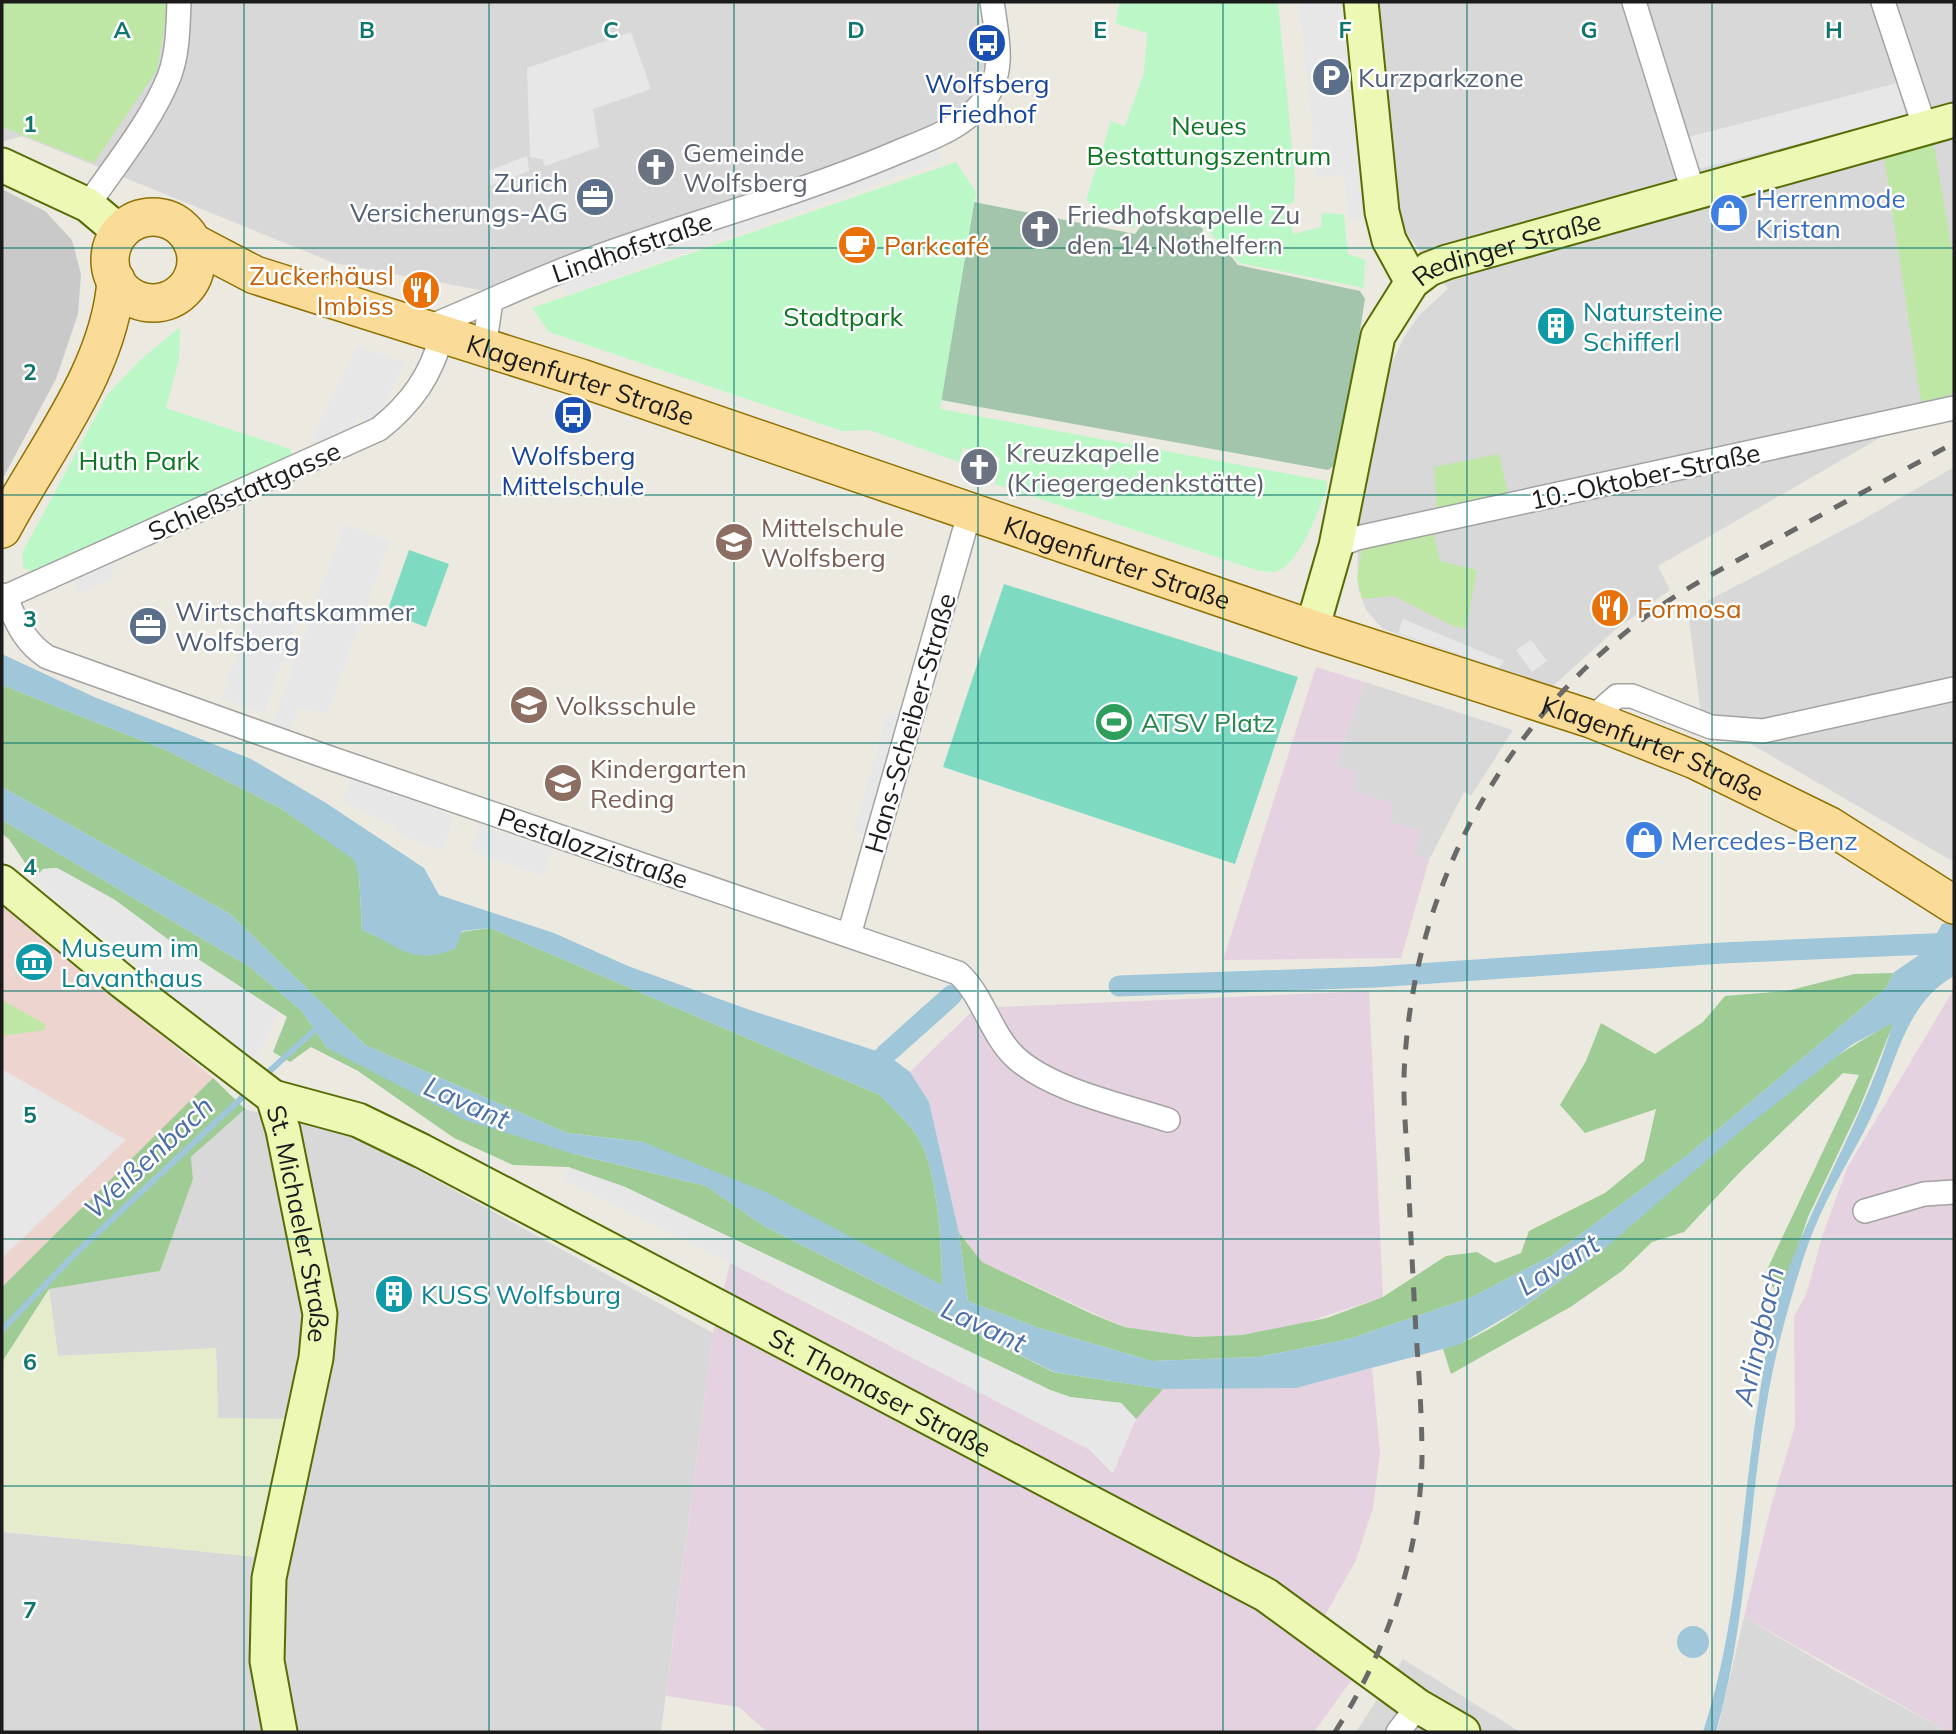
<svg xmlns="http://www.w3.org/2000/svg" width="1956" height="1734" viewBox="0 0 1956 1734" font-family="Mulish,sans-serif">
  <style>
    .residential { fill: #d9d8d8 }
    .commercial { fill: #eed4cf }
    .industrial { fill: #e5d2e0 }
    .religious { fill: #c9c9c9 }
    .farmland { fill: #e5eccb }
    .grass { fill: #bee7a6 }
    .forest { fill: #9fcb95 }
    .cemetery { fill: #a2c5ab }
    .park { fill: #bcf8c7 }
    .pitch { fill: #7edbc2 }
    .parking { fill: #e7e7e7 }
    .water { fill: #a0c6da }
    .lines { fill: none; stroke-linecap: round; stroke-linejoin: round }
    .stream { stroke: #a0c6da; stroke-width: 6 }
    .canal { stroke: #a0c6da; stroke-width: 21 }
    .street-casing { stroke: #a2a2a2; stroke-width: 26 }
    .secondary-casing { stroke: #566d06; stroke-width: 37 }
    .primary-casing { stroke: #8f7103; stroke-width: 40 }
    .street { stroke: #fff; stroke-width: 23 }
    .secondary { stroke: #ecf8b3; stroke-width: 33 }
    .primary { stroke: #fadb98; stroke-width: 37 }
    .rail { stroke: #696969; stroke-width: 5; stroke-dasharray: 14 14; stroke-linecap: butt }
    .grid { fill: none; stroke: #0f766e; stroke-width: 2; stroke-opacity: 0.55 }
    .labels { text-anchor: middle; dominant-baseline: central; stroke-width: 5; stroke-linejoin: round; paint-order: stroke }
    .service-label { font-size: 26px; fill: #4e5e75; stroke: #fff; text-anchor: start }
    .transit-label { font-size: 26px; fill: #164399; stroke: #fff }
    .park-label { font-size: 26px; fill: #0d7521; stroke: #fff }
    .worship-label { font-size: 26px; fill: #5b616d; stroke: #fff; text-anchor: start }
    .shop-label { font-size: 26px; fill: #366cbe; stroke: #fff; text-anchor: start }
    .food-label { font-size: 26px; fill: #c56008; stroke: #fff; text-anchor: start }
    .street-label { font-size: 26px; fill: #1b1b1b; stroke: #fff }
    .culture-label { font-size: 26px; fill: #0d838f; stroke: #fff; text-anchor: start }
    .education-label { font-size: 26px; fill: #785e54; stroke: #fff; text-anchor: start }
    .leisure-label { font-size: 26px; fill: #27864d; stroke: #fff; text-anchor: start }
    .water-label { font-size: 28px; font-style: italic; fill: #4a6ea7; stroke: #fff }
    .grid-label { font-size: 23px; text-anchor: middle; font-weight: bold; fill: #0f766e; stroke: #fff; stroke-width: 5; stroke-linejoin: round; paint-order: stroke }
  </style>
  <rect width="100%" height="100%" fill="#eceae0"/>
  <g class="residential">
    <polygon points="2,2 976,2 986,62 975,92 943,127 486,291 334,263 22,136 2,142"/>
    <polygon points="1379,2 1954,2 1954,395 1658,566 1670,590 1614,631 1552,687 1383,629 1366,610 1358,588 1357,532 1390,367 1404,337 1420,314 1448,289 1400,224"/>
    <polygon points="1954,467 1954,862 1701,715 1688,611 1864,519"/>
    <polygon points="1365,682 1513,730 1471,796 1464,792 1429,860 1414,856 1390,822 1352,790 1336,765"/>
    <polygon points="245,1109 348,1136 396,1158 713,1333 661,1732 2,1732 2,1532 254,1556 218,1418 216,1349 58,1356 49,1289 160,1271 193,1179 191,1157"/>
    <polygon points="1744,1617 1836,1671 1949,1732 1717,1732"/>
    <polygon points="1403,1659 1520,1732 1356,1732"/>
  </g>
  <polygon class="commercial" points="2,903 213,1078 2,1287"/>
  <g class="industrial">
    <polygon points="1316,667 1365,682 1336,765 1357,772 1352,790 1392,803 1390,822 1421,830 1414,855 1429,860 1401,958 1223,960"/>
    <polygon points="1954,989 1954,1732 1949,1732 1744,1617 1771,1506 1795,1426 1794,1317 1807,1292 1822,1237 1847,1168"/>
    <polygon points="1369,991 1383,1297 1295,1326 1242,1335 1194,1337 1124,1327 982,1262 959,1233 929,1102 910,1072 975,1008"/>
    <polygon points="730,1263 1090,1450 1112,1473 1136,1419 1163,1389 1296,1388 1372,1368 1380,1453 1373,1508 1356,1560 1309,1644 1355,1675 1314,1732 767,1732 739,1707 666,1696 713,1333"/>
  </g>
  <polygon class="religious" points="2,189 45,211 72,240 81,274 78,314 56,379 2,480"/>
  <polygon class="farmland" points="49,1289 58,1356 216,1348 218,1418 285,1419 254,1557 2,1531 2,1362"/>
  <g class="grass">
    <polygon points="2,2 169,2 157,70 94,163 2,127"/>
    <polygon points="1934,145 1954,262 1954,394 1921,402 1884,156"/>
    <polygon points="1499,454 1508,493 1437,508 1434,467"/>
    <polygon points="1433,531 1440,561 1477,570 1466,629 1451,625 1394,596 1362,599 1357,578 1362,547"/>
    <polygon points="2,1000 45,1024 45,1030 2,1036"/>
  </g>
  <g class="forest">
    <path d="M2 685 166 750 282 809 355 860 359 875 362 930 389 942 490 928 880 1095C892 1108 907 1121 917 1136 938 1167 942 1248 942 1286L643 1142 567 1133 365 1045 230 914 2 787Z"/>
    <polygon points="2,820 250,967 302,1011 327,1048 574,1154 706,1186 764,1226 1053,1372 1163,1389 1136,1419 1121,1403 1070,1397 1050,1390 625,1187 568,1167 513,1165 454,1138 358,1071 311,1047 290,1062 273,1052 287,1017 170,941 115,900 57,868 43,869 35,878 9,839 2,834"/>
    <polygon points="1893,973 1887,987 1684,1158 1551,1256 1470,1298 1349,1339 1258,1357 1152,1361 1039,1328 968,1301 959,1233 982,1262 1092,1314 1124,1327 1194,1337 1242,1335 1327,1318 1383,1297 1446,1256 1477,1252 1495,1263 1521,1253 1529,1231 1605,1193 1644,1161 1656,1109 1585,1133 1560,1105 1586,1061 1601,1023 1655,1054 1703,1022 1725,996 1787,991 1854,974"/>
    <path d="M1894 1022 1859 1109 1808 1217 1780 1299 1765 1274 1859 1075 1843 1073 1739 1173 1684 1232 1652 1242 1622 1271 1572 1306 1451 1374 1443 1349C1484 1338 1523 1307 1557 1283 1672 1200 1769 1088 1894 1022Z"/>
    <polygon points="213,1078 245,1109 191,1157 193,1179 160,1271 49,1289 2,1362 2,1287"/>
  </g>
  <polygon class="cemetery" points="974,202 1135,234 1148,216 1198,225 1203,229 1201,241 1221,244 1238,265 1360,291 1365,299 1339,462 1328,470 941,400"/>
  <g class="park">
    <polygon points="1119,2 1278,2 1295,177 1294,202 1287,205 1293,234 1321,227 1322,213 1344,214 1348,254 1365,260 1364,288 1240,263 1199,222 1147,213 1133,228 1116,225 1086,200 1111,121 1125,126 1144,73 1147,33 1116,24"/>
    <path d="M956 162 976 192 940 409 1327 481V489C1318 510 1299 569 1273 572 1268 572 1261 571 1256 570L995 484 1000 458 963 448 959 462 869 430 842 431 549 332 532 308Z"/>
    <polygon points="180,327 179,360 166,408 290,449 293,457 31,572 23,567 22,553 107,395 140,360"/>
  </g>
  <g class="pitch">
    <polygon points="409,550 449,564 426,627 387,612"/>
    <polygon points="1004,584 1298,677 1235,864 943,767"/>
  </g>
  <g class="parking">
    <polygon points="1299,2 1348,2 1369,218 1348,220 1344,175 1317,178"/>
    <polygon points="631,32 651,89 593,109 599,147 545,166 542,159 530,157 527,68"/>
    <polygon points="1897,83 1906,116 1696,170 1688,137"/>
    <polygon points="936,146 941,161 567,295 561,280"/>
    <polygon points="527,156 529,171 489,186 488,171"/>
    <polygon points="358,346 406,362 374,424 357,418 349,437 323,450 310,443"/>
    <polygon points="344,524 390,541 327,714 299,708 290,730 272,725"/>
    <polygon points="114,563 112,579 78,594 72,582"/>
    <polygon points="256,598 300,613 264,714 221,699"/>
    <polygon points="1403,619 1504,661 1499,668 1398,633"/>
    <polygon points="1531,640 1547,661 1532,672 1516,650"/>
    <polygon points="888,713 902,717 867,836 853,832"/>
    <polygon points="351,776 454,817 442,851 396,833 398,828 342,802"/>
    <polygon points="479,825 553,850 544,876 470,851"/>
    <polygon points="57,868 115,900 170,941 279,1012 254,1062 48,893 35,878 43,869"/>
    <polygon points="3,1070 126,1140 2,1258 2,1071"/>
    <polygon points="568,1167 625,1187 1050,1390 1070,1397 1121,1403 1136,1419 1113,1473 1090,1450 811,1303 564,1181"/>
  </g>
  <g class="water">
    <path d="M2 654 92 696 251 759 326 803 424 868 439 895 554 933 628 966 750 1010 886 1054 910 1072 929 1102 959 1233 968 1301 1039 1328 1152 1361 1258 1357 1349 1339 1470 1298 1551 1256 1684 1158 1887 987 1893 973 1929 948 1942 924 1954 921V976C1907 1002 1897 1058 1877 1104 1861 1141 1838 1176 1821 1213 1805 1247 1794 1288 1784 1324 1747 1457 1754 1599 1716 1732H1703C1739 1623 1741 1504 1760 1391 1764 1369 1766 1345 1771 1323 1799 1218 1863 1126 1893 1023L1853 1044 1742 1130 1603 1250 1523 1307 1458 1345 1296 1388 1162 1389 1054 1372 764 1226 706 1186 574 1154 465 1120 327 1048 302 1011 250 967 2 820V787L230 914 365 1045 567 1133 643 1142 768 1193 942 1285C942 1248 938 1167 917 1136 907 1121 892 1108 880 1095L490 928 462 931 456 948C414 967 402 947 362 930L359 875 354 860 282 809 166 750 2 685Z"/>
    <circle cx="1693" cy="1642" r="16"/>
  </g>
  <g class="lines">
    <g class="stream">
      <polyline points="262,1078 319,1026"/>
      <polyline points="2,1330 74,1255 249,1091"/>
    </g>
    <g class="canal">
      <polyline points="1119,986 1375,977 1722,953 1953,943"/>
      <polyline points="873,1073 886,1054 952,995"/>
    </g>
    <defs>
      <g id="street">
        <polyline points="1634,2 1693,191"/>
        <polyline points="1883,2 1925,128"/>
        <path d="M88 205C115 165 151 122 169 77 178 54 178 26 179 2"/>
        <path d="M424 329C483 305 540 277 600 256 697 221 795 195 891 155 923 141 959 131 982 103 1007 73 997 37 992 2"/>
        <polyline points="484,348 491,301"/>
        <polyline points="1336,546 1357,538 1954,408"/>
        <path d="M2 595 5 597 379 429C412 403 431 375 442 335"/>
        <path d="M5 597C17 622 23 641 47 657L330 758 958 973C983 995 990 1033 1015 1057 1050 1090 1122 1105 1168 1120"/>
        <polyline points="1591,719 1617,696 1632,696 1711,727 1763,731 1954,689"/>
        <polyline points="849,935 970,511"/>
        <polyline points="1865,1211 1924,1194 1954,1192"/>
        <polyline points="1398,1732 1418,1706"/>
      </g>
      <g id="secondary">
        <polyline points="1361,2 1382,212 1389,240 1412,282"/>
        <polyline points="2,165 88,205 120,232"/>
        <path id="s1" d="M1312 629 1336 546 1378 336 1412 282 1429 269 1447 262 1954 120"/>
        <path id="s2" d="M2 882 123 982 273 1097 283 1130 320 1314 316 1358 269 1578 267 1661 280 1732"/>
        <path id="s3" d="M273 1097 358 1120 422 1151 1266 1595 1418 1706 1463 1732"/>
      </g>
      <g id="primary">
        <circle cx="153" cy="260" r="43"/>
        <path id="s4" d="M192 242 255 275 581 378 1312 629 1591 719 1695 760 1830 826 1954 905"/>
        <path d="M2 529C43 451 110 370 116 280"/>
      </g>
    </defs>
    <use href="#street" class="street-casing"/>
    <use href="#secondary" class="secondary-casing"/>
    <use href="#primary" class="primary-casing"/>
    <use href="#street" class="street"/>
    <use href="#secondary" class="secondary"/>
    <use href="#primary" class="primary"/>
    <path class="rail" d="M1335 1732C1387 1651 1420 1556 1422 1458 1422 1416 1419 1374 1416 1333 1413 1278 1410 1223 1408 1168 1406 1131 1402 1094 1405 1058 1417 878 1507 718 1652 612 1693 583 1738 560 1781 537 1839 505 1897 474 1954 443"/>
  </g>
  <path class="grid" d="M244 2V1732M489 2V1732M734 2V1732M978 2V1732M1223 2V1732M1467 2V1732M1712 2V1732M2 248H1954M2 495H1954M2 743H1954M2 991H1954M2 1239H1954M2 1486H1954"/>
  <defs>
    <symbol id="bus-disc" viewBox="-11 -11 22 22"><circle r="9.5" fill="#1a4fb4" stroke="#fff"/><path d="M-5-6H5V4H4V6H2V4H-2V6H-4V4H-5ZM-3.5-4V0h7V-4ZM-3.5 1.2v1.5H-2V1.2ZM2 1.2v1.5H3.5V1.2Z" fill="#fff"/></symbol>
    <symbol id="parking-disc" viewBox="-11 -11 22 22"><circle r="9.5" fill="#5c6f8a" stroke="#fff"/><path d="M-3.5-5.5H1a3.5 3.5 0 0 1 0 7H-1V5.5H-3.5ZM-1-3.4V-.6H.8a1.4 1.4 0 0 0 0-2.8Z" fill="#fff"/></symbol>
    <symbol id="church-disc" viewBox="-11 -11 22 22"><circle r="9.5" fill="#6b7280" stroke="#fff"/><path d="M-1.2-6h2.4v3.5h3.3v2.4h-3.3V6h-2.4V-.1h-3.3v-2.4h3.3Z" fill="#fff"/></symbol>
    <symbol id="office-disc" viewBox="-11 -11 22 22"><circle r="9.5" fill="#5c6f8a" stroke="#fff"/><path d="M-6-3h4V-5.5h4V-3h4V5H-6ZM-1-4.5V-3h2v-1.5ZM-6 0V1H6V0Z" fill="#fff"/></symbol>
    <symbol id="shop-disc" viewBox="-11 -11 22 22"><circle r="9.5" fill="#3f7fe0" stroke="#fff"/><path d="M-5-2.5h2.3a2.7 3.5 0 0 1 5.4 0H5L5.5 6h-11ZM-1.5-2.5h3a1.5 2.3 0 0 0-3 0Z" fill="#fff"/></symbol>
    <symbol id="cafe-disc" viewBox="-11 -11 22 22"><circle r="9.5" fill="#e8710a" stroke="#fff"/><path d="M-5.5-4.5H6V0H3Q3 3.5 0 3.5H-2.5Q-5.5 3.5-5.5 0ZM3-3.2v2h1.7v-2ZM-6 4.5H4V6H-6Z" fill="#fff"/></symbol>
    <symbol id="restaurant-disc" viewBox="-11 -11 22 22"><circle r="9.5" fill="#e8710a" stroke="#fff"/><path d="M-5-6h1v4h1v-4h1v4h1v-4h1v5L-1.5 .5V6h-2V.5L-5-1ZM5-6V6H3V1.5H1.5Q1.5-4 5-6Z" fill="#fff"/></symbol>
    <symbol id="building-disc" viewBox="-11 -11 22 22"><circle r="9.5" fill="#0f9aa8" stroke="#fff"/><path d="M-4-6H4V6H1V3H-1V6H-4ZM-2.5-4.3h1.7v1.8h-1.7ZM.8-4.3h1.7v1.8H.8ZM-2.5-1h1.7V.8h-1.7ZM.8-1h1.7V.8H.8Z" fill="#fff"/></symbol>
    <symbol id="school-disc" viewBox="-11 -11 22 22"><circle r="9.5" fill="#8d6e63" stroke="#fff"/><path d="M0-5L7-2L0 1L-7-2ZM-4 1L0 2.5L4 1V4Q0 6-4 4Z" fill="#fff"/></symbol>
    <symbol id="stadium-disc" viewBox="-11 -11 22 22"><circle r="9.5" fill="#2e9e5b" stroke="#fff"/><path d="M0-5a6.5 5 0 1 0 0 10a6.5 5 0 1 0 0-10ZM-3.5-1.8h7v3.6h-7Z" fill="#fff"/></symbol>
    <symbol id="museum-disc" viewBox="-11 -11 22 22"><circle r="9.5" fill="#0f9aa8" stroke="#fff"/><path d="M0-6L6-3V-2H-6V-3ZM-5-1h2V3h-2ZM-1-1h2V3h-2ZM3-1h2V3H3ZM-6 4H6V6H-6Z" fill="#fff"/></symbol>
  </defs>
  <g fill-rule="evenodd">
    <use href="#bus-disc" x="965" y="21" width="44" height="44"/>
    <use href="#parking-disc" x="1309" y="55" width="44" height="44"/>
    <use href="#church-disc" x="634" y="145" width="44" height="44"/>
    <use href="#office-disc" x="573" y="175" width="44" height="44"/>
    <use href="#shop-disc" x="1707" y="191" width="44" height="44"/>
    <use href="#church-disc" x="1018" y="207" width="44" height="44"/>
    <use href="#cafe-disc" x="835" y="223" width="44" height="44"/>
    <use href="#restaurant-disc" x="399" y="268" width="44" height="44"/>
    <use href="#building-disc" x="1534" y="304" width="44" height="44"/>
    <use href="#bus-disc" x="551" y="393" width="44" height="44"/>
    <use href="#church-disc" x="957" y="445" width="44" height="44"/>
    <use href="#school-disc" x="712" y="520" width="44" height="44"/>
    <use href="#restaurant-disc" x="1588" y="586" width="44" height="44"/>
    <use href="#office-disc" x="126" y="604" width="44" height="44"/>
    <use href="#school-disc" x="507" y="683" width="44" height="44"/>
    <use href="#stadium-disc" x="1092" y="700" width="44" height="44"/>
    <use href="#school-disc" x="541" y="761" width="44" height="44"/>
    <use href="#shop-disc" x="1622" y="818" width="44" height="44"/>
    <use href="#museum-disc" x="12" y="940" width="44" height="44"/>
    <use href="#building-disc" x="372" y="1272" width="44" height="44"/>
  </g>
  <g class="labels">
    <g class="service-label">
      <text x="1358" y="77">Kurzparkzone</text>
      <text x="568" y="182" text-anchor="end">Zurich<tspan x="568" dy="30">Versicherungs-AG</tspan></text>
      <text x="175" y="611">Wirtschaftskammer<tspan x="175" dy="30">Wolfsberg</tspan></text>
    </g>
    <g class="transit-label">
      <text x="987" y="83">Wolfsberg<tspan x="987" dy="30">Friedhof</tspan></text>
      <text x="573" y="455">Wolfsberg<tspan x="573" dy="30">Mittelschule</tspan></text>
    </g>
    <g class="park-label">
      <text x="1209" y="125">Neues<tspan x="1209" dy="30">Bestattungszentrum</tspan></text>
      <text x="843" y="316">Stadtpark</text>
      <text x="139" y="460">Huth Park</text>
    </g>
    <g class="worship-label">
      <text x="683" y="152">Gemeinde<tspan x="683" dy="30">Wolfsberg</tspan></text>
      <text x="1067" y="214">Friedhofskapelle Zu<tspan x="1067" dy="30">den 14 Nothelfern</tspan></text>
      <text x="1006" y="452">Kreuzkapelle<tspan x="1006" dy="30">(Kriegergedenkstätte)</tspan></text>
    </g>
    <g class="shop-label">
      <text x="1756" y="198">Herrenmode<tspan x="1756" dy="30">Kristan</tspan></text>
      <text x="1671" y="840">Mercedes-Benz</text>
    </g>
    <g class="food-label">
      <text x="884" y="245">Parkcafé</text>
      <text x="394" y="275" text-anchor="end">Zuckerhäusl<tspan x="394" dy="30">Imbiss</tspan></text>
      <text x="1637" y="608">Formosa</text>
    </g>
    <g class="street-label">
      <text transform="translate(632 247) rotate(-19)">Lindhofstraße</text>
      <text stroke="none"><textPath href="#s1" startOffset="466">Redinger Straße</textPath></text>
      <text stroke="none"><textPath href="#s4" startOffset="413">Klagenfurter Straße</textPath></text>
      <text transform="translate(1645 476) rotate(-12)">10.-Oktober-Straße</text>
      <text transform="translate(244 491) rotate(-24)">Schießstattgasse</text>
      <text stroke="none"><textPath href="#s4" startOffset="980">Klagenfurter Straße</textPath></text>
      <text transform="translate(910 723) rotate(-74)">Hans-Scheiber-Straße</text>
      <text stroke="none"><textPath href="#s4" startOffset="1547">Klagenfurter Straße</textPath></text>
      <text transform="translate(593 848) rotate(19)">Pestalozzistraße</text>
      <text stroke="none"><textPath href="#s2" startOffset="476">St. Michaeler Straße</textPath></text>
      <text stroke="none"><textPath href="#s3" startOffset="677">St. Thomaser Straße</textPath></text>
    </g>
    <g class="culture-label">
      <text x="1583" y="311">Natursteine<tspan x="1583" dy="30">Schifferl</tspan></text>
      <text x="61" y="947">Museum im<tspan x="61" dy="30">Lavanthaus</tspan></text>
      <text x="421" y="1294">KUSS Wolfsburg</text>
    </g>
    <g class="education-label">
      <text x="761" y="527">Mittelschule<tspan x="761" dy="30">Wolfsberg</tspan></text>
      <text x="556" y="705">Volksschule</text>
      <text x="590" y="768">Kindergarten<tspan x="590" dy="30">Reding</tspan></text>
    </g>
    <g class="leisure-label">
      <text x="1141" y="722">ATSV Platz</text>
    </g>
    <g class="water-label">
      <text transform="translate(467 1102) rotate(24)">Lavant</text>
      <text transform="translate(148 1157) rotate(-43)">Weißenbach</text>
      <text transform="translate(1558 1264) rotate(-32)">Lavant</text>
      <text transform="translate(984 1325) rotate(25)">Lavant</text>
      <text transform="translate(1758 1336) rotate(-77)">Arlingbach</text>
    </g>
  </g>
  <g class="grid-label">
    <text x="122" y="38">A</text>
    <text x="367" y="38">B</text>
    <text x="611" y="38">C</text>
    <text x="856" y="38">D</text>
    <text x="1100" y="38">E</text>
    <text x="1345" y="38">F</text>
    <text x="1589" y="38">G</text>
    <text x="1834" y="38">H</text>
    <text x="30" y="132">1</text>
    <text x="30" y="380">2</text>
    <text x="30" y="627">3</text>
    <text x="30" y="875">4</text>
    <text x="30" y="1123">5</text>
    <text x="30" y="1370">6</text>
    <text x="30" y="1618">7</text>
  </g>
  <rect width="1956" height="1734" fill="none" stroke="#1b1b1b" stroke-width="7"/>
</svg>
